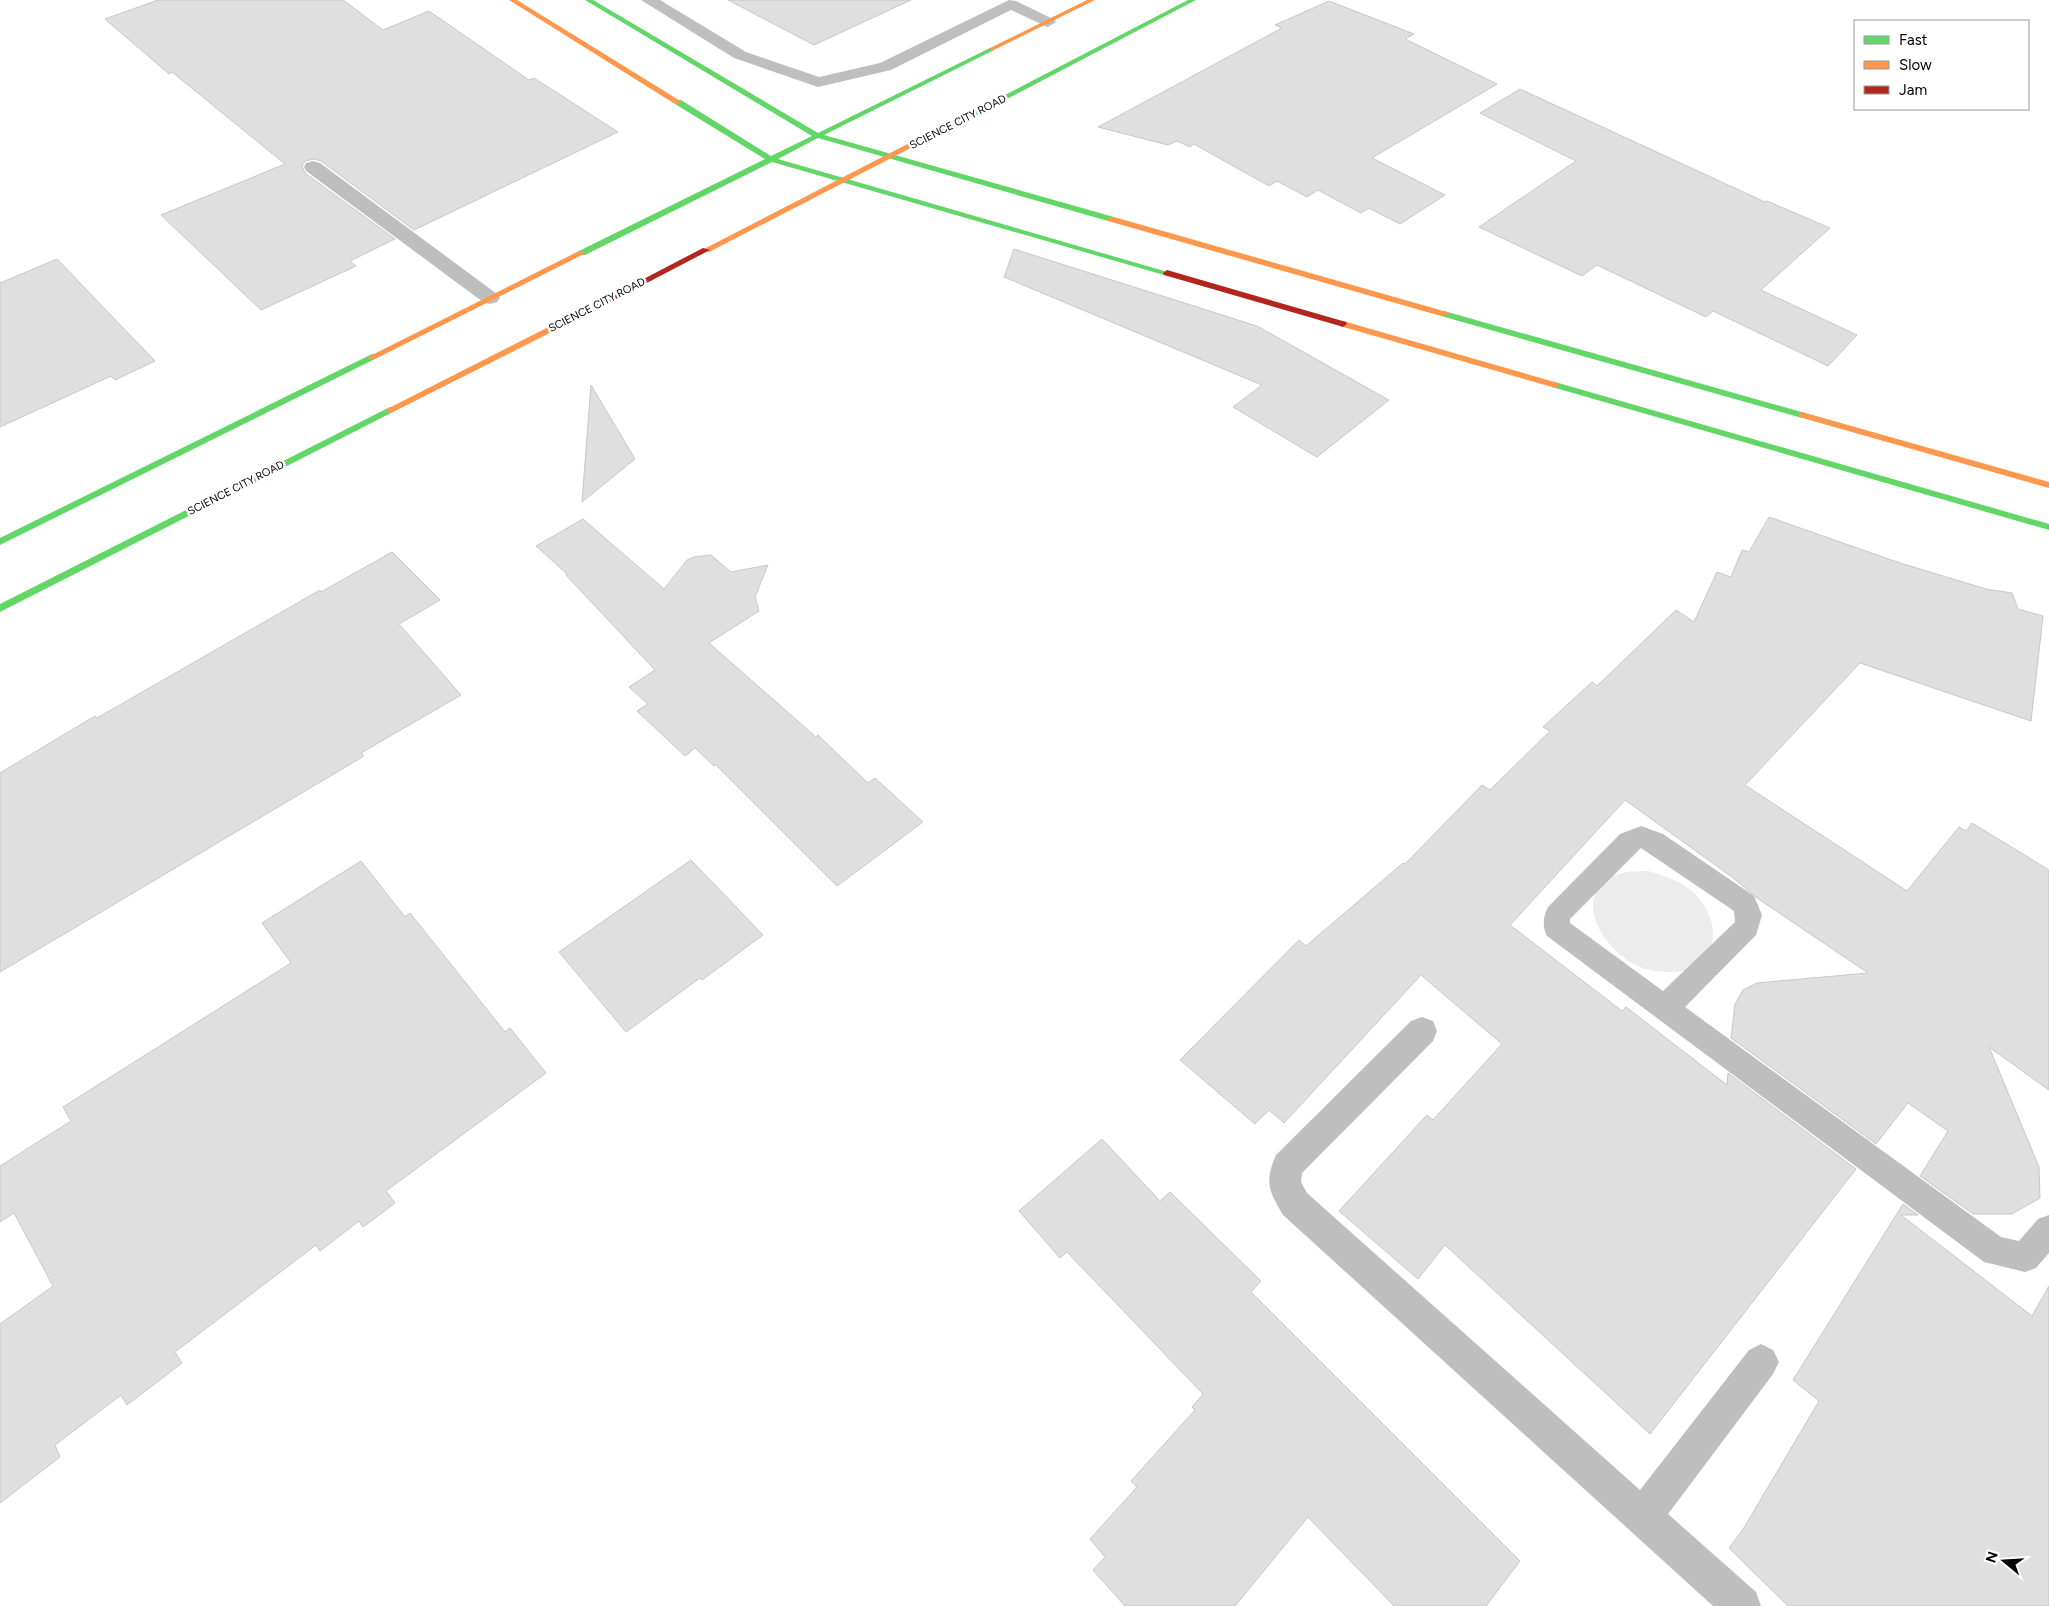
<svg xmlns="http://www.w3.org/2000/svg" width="2049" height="1606" viewBox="0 0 2049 1606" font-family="Figtree,sans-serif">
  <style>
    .green { fill: #ececec }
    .building { fill: #dfdfdf; stroke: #c7c7c7 }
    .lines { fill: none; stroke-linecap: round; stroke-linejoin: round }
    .lane { fill: #bebebe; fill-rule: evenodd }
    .street { fill: #bebebe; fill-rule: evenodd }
    .fast { fill: #63d668; fill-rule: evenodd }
    .slow { fill: #ff974d; fill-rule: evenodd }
    .jam { fill: #b3261e; fill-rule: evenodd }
    .labels { text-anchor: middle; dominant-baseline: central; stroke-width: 5; stroke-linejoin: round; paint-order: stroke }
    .far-street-label { font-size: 11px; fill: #000; stroke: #fff }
  </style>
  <rect width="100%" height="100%" fill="#fff"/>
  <path class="green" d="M1648 871C1664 876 1680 880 1693 892 1715 912 1725 952 1692 967 1687 969 1683 972 1678 972 1663 972 1647 972 1634 964 1607 950 1573 904 1608 879 1620 871 1635 871 1648 871Z"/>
  <g class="building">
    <polygon points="158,0 343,0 383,30 429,11 529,80 534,78 618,132 414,230 321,161 314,159 305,161 302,166 305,173 395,239 350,261 356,266 261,310 161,215 285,164 172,72 169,74 105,19"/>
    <polygon points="728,0 911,0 814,45"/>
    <polygon points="1329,1 1414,34 1405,39 1497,84 1372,158 1445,195 1400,224 1369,208 1361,213 1318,190 1307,197 1277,181 1269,186 1194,144 1190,147 1177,141 1168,145 1098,127 1282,28 1275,25"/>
    <polygon points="1520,89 1765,202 1767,201 1830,228 1761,290 1857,335 1828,366 1713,311 1706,317 1597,265 1582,276 1479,227 1576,161 1480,113"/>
    <polygon points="1014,249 1257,326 1389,400 1317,457 1233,407 1262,385 1004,277"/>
    <polygon points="57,259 155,361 115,380 111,376 0,427 0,283"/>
    <polygon points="591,385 635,459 582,502"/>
    <polygon points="1769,517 1900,563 1986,589 2012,593 2018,609 2043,616 2031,721 1860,663 1745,785 1907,891 1959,827 1966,831 1972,823 2049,870 2049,1090 1989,1047 2039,1167 2040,1198 2012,1214 1973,1214 1920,1176 1948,1131 1908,1103 1876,1144 1731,1038 1735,1004 1743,990 1757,983 1868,973 1757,898 1732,877 1625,800 1510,925 1622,1011 1626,1007 1727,1085 1728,1073 1856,1169 1650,1434 1445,1245 1418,1279 1339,1211 1427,1115 1433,1120 1502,1044 1421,975 1284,1123 1269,1110 1255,1124 1180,1060 1299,940 1306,946 1403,863 1405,864 1482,785 1490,790 1550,731 1543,727 1592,682 1597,686 1676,610 1694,622 1717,572 1731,577 1742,550 1749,552"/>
    <polygon points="583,519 664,589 687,560 694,557 711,555 731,572 768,565 755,597 759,611 709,643 816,737 818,735 868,783 875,778 923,822 837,886 715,764 714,766 695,748 685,756 637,711 648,704 629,687 655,670 566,575 567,574 536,546"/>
    <polygon points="392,552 440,600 399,624 461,695 361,753 364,756 0,972 0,773 95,716 97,718 320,590 321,592"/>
    <polygon points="691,860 763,935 702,980 700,978 626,1032 559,952"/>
    <polygon points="361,861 405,917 410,913 505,1032 510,1028 546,1073 386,1191 395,1203 363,1227 359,1221 320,1251 316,1245 175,1352 182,1363 127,1405 121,1395 55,1445 60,1457 0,1503 0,1324 53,1286 14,1213 0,1222 0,1166 71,1121 63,1107 291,963 262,923"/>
    <polygon points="1102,1139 1160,1201 1170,1192 1261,1281 1251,1292 1520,1561 1486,1606 1394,1606 1308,1517 1235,1606 1125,1606 1093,1570 1105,1557 1090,1539 1137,1487 1131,1481 1195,1410 1192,1407 1203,1394 1067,1252 1060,1258 1019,1211"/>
    <polygon points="1903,1204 1918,1215 1901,1215 2032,1316 2049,1286 2049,1606 1788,1606 1729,1548 1742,1531 1819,1401 1793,1380"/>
  </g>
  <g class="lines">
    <g class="lane">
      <polygon points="641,0 660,0 746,52 819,77 880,63 1009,0 1016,1 1053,19 1056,22 1048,27 1043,25 1011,10 891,70 818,87 734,58"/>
      <path d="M1641 826 1663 834 1754 896 1762 915 1756 935 1685 1007 2001 1237 2019 1241 2038 1219 2049 1215V1253L2036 1268 2025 1272 1984 1262 1547 936C1542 926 1543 917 1548 907L1620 834ZM1641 848 1734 911 1735 922 1663 991 1570 923V919Z"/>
    </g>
    <g class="street">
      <polygon points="313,161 320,163 497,294 500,298 497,302 490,304 483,302 306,171 304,167 306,163"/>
      <path d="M1422 1017 1433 1021 1437 1031 1433 1041 1302 1173 1301 1182 1307 1193 1640 1490 1749 1350 1761 1344 1773 1350 1779 1362 1773 1374 1668 1514 1756 1592 1761 1606H1713L1283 1215C1269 1191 1264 1182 1276 1155L1411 1021Z"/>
    </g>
    <g class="fast">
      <polygon points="585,0 593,0 818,133 990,48 994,48 994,50 824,135 1114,217 1114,221 1108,221 818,138 778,159 1171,273 1167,276 1164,275 772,162 585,255 579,255 579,251 765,159 675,104 675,100 681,100 771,156 812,136"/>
      <polygon points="1188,0 1196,0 927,141 920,139"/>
      <polygon points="1444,311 1805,413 1807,415 1802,418 1441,316 1440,314"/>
      <polygon points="372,354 375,355 375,359 0,545 0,538"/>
      <polygon points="1555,382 2049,524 2049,530 1552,387 1551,385"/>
      <polygon points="390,407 395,410 393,412 0,612 0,604"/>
    </g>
    <g class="slow">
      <polygon points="509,0 517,0 682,102 675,104"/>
      <polygon points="1087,0 1095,0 994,50 988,49"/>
      <polygon points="921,137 928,139 709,252 702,250"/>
      <polygon points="1108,217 1114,217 1447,312 1448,314 1447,316 1441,316 1108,221"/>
      <polygon points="579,251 586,253 375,359 369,359 368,357"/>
      <polygon points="588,307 592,310 591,312 393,412 390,413 385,410"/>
      <polygon points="1343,321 1558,383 1559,385 1555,388 1552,387 1340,326 1339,324"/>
      <polygon points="1802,412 2049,482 2049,488 1799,417 1799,413"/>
    </g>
    <g class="jam">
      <polygon points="703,248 710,250 591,312 588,313 584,310"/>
      <polygon points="1167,270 1346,322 1347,324 1343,327 1340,326 1164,275 1163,273"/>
    </g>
  </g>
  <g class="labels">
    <g class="far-street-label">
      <text transform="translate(958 122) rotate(-27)">SCIENCE CITY ROAD</text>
      <text transform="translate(597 305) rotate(-27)">SCIENCE CITY ROAD</text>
      <text transform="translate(236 488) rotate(-27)">SCIENCE CITY ROAD</text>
    </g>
  </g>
  <rect x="1854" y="20" width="175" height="90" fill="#ffffff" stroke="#999999"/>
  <rect x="1864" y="36" width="25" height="8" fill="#63d668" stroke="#999999"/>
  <text x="1899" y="45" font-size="15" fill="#000000">Fast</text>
  <rect x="1864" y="61" width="25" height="8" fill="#ff974d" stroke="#999999"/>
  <text x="1899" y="70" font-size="15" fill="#000000">Slow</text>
  <rect x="1864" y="86" width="25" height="8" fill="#b3261e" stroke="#999999"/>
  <text x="1899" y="95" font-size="15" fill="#000000">Jam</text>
  <g transform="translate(2004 1561) rotate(288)" stroke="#ffffff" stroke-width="4" paint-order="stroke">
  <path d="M0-4L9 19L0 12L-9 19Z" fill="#000000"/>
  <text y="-8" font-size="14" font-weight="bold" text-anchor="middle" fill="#000000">N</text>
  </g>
</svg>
